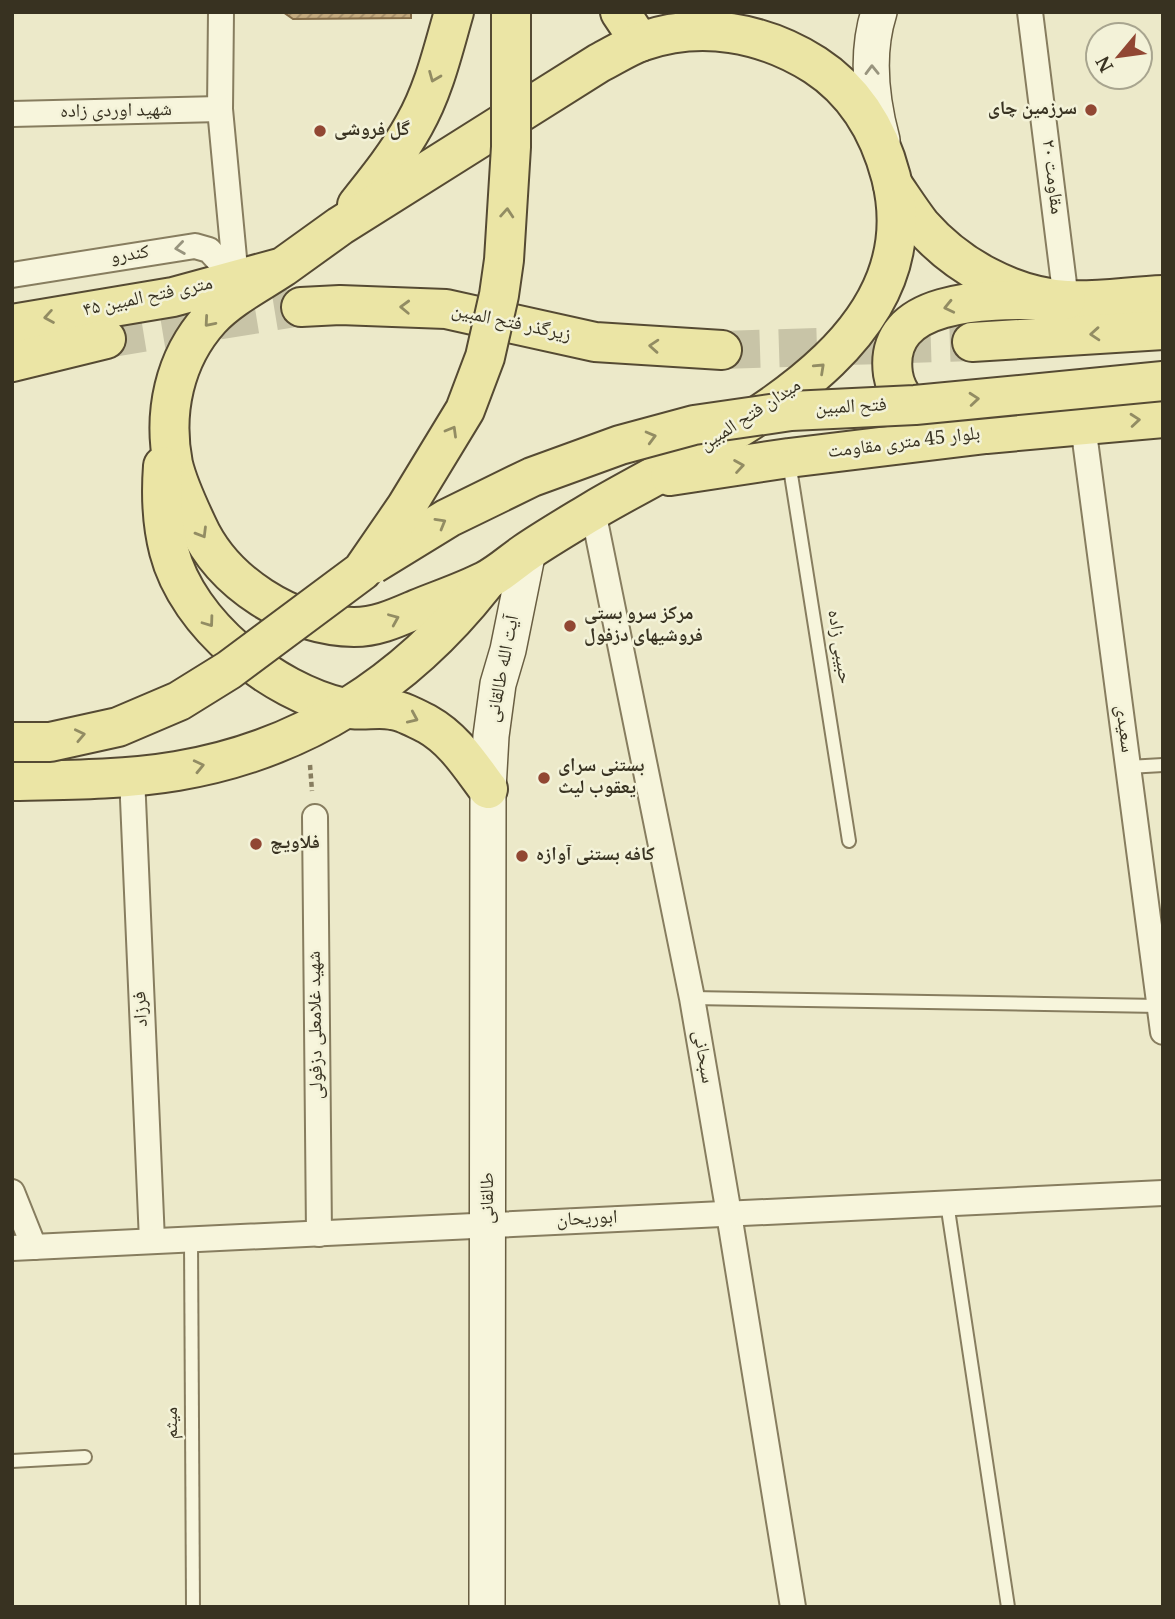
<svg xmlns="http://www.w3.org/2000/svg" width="1175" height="1619" viewBox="0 0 1175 1619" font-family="Georgia,'Noto Naskh Arabic',serif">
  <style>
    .building { fill: url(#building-hatch); stroke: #846c47; stroke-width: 2 }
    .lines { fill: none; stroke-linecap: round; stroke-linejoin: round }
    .primary-tunnel { stroke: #c8c4a7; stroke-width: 38; stroke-dasharray: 38 19; stroke-linecap: butt }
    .service-casing { stroke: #877d5f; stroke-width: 16 }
    .minor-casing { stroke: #877d5f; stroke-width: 28 }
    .secondary-casing { stroke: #695e42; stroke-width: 38 }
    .primary-casing { stroke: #554a33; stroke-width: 42 }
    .path { stroke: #877d5f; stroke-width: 4.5; stroke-dasharray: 5 3.5; stroke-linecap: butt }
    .service { stroke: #f7f5dc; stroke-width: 12 }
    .minor { stroke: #f7f5dc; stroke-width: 24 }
    .secondary { stroke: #f7f5dc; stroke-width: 35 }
    .primary { stroke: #ebe5a5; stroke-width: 38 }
    .primary-bridge-casing { stroke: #554a33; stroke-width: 42; stroke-linecap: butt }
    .primary-bridge { stroke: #ebe5a5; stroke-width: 38 }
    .oneway { stroke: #98947e }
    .oneway2 { stroke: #928c63 }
    .poi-dot { fill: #914733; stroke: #f3f2d8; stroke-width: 2.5 }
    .labels { text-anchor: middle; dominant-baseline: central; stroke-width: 5; stroke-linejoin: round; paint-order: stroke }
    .poi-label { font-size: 19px; font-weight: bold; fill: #383221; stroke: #f3f2d8; text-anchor: start }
    .street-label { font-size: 19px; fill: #383221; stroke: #f3f2d8 }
  </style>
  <defs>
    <pattern id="building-hatch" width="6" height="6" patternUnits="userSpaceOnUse" patternTransform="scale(1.75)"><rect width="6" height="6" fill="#c7ae82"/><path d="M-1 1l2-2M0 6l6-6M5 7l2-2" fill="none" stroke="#a38e6a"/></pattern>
  </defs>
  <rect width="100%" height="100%" fill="#ece9c9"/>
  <polygon class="building" points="283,12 411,12 411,18 293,19"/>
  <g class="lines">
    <g class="primary-tunnel">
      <polyline points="106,339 301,307"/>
      <polyline points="722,350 972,342"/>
    </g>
    <defs>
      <g id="service">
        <polyline points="789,462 849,841"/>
        <polyline points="1128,767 1163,765"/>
        <polyline points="692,998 1159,1006"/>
        <polyline points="947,1203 1008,1607"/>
        <polyline points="191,1239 193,1607"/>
        <polyline points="12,1461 85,1457"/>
      </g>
      <g id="minor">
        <polyline points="221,12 220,109 236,279"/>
        <polyline points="1030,12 1066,300"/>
        <polyline points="12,114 220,109"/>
        <polyline points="12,275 195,246 209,250 236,279"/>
        <polyline points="1083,425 1163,1032"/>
        <polyline points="593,511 692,998 729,1214 793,1607"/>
        <polyline points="132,776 152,1241"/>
        <polyline points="315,817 319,1234"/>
        <polyline points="12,1192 34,1247"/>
        <polyline points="12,1248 1163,1193"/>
      </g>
      <g id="secondary">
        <path d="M879 12C866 53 871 99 882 140"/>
        <polyline points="487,1607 488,789 491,736 498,684 508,650 528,551"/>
      </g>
      <g id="primary">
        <polyline points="620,12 640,42"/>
        <path d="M893 185C902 198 911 212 921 225 957 266 1011 296 1066 300 1097 302 1131 296 1163 295"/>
        <path d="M357 205C377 180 398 154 414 125 434 90 443 50 454 12"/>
        <polyline points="301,307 340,305 446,309 595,342 722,350"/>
        <path d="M12 324 173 297 283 267 340 226 599 63C613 56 628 46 643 41 701 21 763 32 815 65 855 91 879 131 891 177 935 351 711 441 594 510 571 524 547 538 525 553 512 562 499 574 485 581 463 592 439 600 417 609 396 618 377 627 354 627 291 626 223 583 197 525 188 506 178 485 173 464 163 413 174 359 210 319 229 298 259 283 283 267"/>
        <polyline points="972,342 1163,330"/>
        <polyline points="12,362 106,339"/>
        <path d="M933 422C913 414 896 395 893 374 881 289 1013 301 1066 300"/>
        <path d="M163 466C161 493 162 524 169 551 188 625 272 691 344 708 360 712 377 707 392 710 403 711 417 719 427 724 454 739 470 765 488 789"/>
        <polyline points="670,476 789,458 986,434 1163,418"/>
        <path d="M12 781C67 780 124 780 177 771 303 750 406 683 484 584"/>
      </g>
    </defs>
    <use href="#service" class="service-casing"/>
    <use href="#minor" class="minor-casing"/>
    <use href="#secondary" class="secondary-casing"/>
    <use href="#primary" class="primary-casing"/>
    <polyline class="path" points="310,765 312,791"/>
    <use href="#service" class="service"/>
    <use href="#minor" class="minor"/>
    <use href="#secondary" class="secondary"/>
    <use href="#primary" class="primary"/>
    <defs>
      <g id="primary-bridge">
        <polyline points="373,564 448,518 532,477 620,445 694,425 791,411 915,405 1163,381"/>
        <polyline points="12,742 50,742 118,727 179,701 229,670 362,571 406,507 465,410 485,357 499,295 504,260 511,147 511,12"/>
      </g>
    </defs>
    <use href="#primary-bridge" class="primary-bridge-casing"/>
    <use href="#primary-bridge" class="primary-bridge"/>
  </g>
  <defs><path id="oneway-chevron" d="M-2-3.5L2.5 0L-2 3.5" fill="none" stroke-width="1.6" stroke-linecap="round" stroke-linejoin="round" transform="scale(1.75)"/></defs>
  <g class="oneway">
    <use href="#oneway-chevron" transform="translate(872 70) rotate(-91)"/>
    <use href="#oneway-chevron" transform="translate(180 248) rotate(172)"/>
  </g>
  <g class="oneway2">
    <use href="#oneway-chevron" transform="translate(434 77) rotate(112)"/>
    <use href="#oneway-chevron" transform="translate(507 213) rotate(-86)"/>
    <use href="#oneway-chevron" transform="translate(405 307) rotate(-178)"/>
    <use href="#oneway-chevron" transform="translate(949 307) rotate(167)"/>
    <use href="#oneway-chevron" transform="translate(49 317) rotate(170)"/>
    <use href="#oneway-chevron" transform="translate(209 322) rotate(131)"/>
    <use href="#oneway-chevron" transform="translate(1095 334) rotate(176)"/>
    <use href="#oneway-chevron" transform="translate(654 346) rotate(-176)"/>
    <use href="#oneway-chevron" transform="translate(820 368) rotate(-43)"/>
    <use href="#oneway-chevron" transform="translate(974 399) rotate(-5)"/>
    <use href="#oneway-chevron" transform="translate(1135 420) rotate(-5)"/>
    <use href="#oneway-chevron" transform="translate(452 431) rotate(-60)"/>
    <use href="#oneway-chevron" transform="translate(651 437) rotate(-15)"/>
    <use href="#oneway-chevron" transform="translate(739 466) rotate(-9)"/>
    <use href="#oneway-chevron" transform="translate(441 523) rotate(-30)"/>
    <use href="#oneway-chevron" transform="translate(202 533) rotate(59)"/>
    <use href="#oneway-chevron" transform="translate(394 619) rotate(-23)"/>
    <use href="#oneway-chevron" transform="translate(209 622) rotate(54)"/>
    <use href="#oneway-chevron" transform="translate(413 718) rotate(24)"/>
    <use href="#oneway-chevron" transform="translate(80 735) rotate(-12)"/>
    <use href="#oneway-chevron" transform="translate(199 766) rotate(-13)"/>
  </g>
  <g class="poi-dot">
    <circle cx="1091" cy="110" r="7"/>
    <circle cx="320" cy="131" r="7"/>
    <circle cx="570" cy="626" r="7"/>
    <circle cx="544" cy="778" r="7"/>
    <circle cx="256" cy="844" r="7"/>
    <circle cx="522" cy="856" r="7"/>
  </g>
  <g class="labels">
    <g class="poi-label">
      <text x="1077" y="110" text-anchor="end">سرزمین چای</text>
      <text x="334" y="131">گل فروشی</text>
      <text x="584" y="615">مرکز سرو بستی<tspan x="584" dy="22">فروشیهای دزفول</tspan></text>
      <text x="558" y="767">بستنی سرای<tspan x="558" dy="22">یعقوب لیث</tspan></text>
      <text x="270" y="844">فلاویچ</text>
      <text x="536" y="856">کافه بستنی آوازه</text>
    </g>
    <g class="street-label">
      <text transform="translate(116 112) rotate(-1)">شهید اوردی زاده</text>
      <text transform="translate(1051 177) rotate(83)">مقاومت ۲۰</text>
      <text transform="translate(130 256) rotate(-9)">کندرو</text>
      <text transform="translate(148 298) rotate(-12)">۴۵ متری فتح المبین</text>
      <text transform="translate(511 324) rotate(12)">زیرگذر فتح المبین</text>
      <text transform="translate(851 408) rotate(-3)">فتح المبین</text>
      <text transform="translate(751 416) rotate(-33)">میدان فتح المبین</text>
      <text transform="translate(904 444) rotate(-7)">بلوار 45 متری مقاومت</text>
      <text transform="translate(838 647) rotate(81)">حبیبی زاده</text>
      <text transform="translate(504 669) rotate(-79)">آیت الله طالقانی</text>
      <text transform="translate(1123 729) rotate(83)">سعیدی</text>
      <text transform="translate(142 1009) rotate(-93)">فرزاد</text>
      <text transform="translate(317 1025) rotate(-91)">شهید غلامعلی دزفولی</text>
      <text transform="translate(702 1057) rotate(80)">سبحانی</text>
      <text transform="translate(489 1198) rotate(-90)">طالقانی</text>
      <text transform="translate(587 1220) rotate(-3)">ابوریحان</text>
      <text transform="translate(173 1423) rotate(-90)">میثم</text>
    </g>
  </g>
  <rect width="1175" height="1619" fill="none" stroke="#383221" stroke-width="28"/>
  <g transform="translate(1119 56) rotate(241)"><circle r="33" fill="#f3f2d8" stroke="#a8a58f" stroke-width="2"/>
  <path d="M0-5L12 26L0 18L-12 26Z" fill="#914733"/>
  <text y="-10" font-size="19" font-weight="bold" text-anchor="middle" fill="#383221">N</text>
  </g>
</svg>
